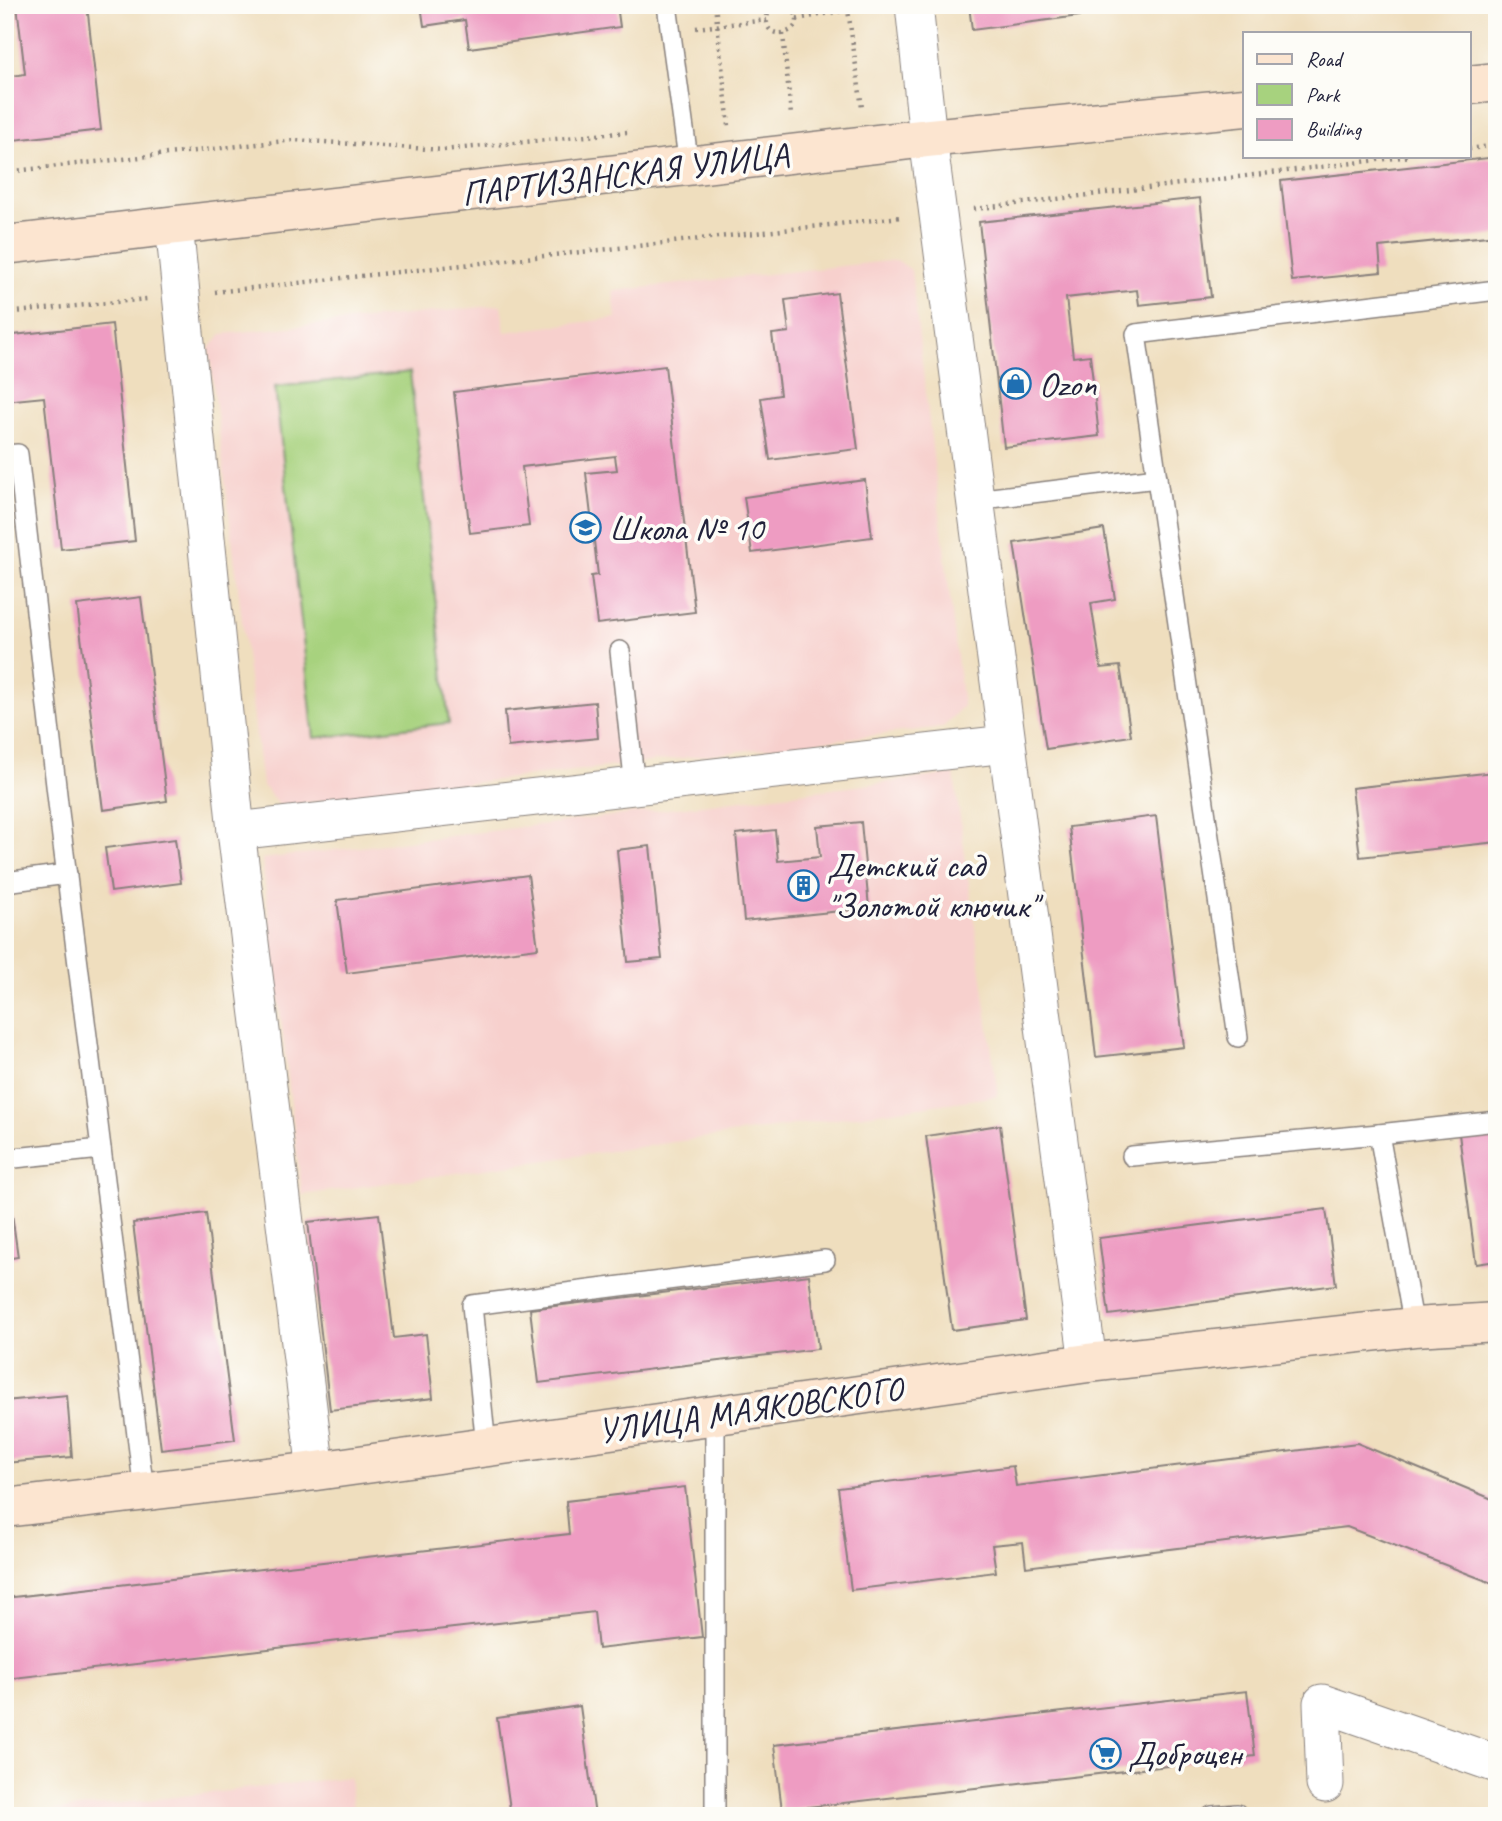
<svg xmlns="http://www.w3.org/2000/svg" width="1502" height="1821" viewBox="0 0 1502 1821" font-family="Caveat,sans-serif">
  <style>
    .built { fill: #f7d0cd }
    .green { fill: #a7d27e; stroke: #647a5c; stroke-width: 2 }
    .building { fill: #ee9cc2 }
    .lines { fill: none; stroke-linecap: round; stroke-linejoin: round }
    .lane-casing { stroke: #88807c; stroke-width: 22 }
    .street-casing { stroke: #88807c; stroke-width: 39 }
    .secondary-casing { stroke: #88807c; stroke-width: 41 }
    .path { stroke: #88807c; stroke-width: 4.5; stroke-dasharray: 2 5; stroke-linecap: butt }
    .lane { stroke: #fff; stroke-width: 19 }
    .street { stroke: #fff; stroke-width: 37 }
    .secondary { stroke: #fce5d0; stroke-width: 38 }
    .labels { text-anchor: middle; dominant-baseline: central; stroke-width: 7; stroke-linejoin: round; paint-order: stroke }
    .street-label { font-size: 35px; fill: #22223b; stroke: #fdfcf7 }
    .poi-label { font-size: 35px; fill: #22223b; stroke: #fdfcf7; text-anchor: start }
  </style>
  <rect width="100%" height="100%" fill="#fdfcf7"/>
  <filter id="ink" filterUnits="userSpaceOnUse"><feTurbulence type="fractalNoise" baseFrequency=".0143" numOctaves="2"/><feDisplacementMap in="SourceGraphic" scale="14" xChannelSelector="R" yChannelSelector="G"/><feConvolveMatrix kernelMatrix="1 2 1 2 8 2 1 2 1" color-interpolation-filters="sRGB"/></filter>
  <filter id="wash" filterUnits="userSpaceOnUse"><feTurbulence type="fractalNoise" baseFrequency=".00686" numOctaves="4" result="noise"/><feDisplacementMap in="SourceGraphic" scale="28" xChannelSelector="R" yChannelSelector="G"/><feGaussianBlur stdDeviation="1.57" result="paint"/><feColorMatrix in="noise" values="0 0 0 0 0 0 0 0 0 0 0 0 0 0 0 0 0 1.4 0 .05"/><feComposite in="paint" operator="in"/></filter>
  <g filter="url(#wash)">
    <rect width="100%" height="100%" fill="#efdebe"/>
    <g class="built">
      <polygon points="897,260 911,270 963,706 943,727 280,806 262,785 209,349 222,334 501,305 505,332 616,318 613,291"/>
      <polygon points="954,774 998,1096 302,1195 262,859"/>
      <polygon points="349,1777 354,1816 7,1816"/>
    </g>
    <polygon class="green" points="410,372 449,723 314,738 275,387"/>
    <g id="blocks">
      <g class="building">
        <polygon points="17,5 87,5 101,130 5,141 5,77 25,74"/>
        <polygon points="421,5 617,5 620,27 469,48 465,20 424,26"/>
        <polygon points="969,5 1148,5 1148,7 972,30"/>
        <polygon points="1497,157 1497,235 1379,247 1381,272 1292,281 1281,181"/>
        <polygon points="1200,198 1211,297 1139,305 1137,290 1066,298 1073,357 1090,355 1099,436 1004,447 979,222"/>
        <polygon points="837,293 858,449 770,460 761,398 780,395 772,334 789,332 785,300"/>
        <polygon points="112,324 135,541 61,549 44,397 5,401 5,336"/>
        <polygon points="665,366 695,612 597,624 591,576 598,575 586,473 617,470 615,456 522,467 529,526 470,533 454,392"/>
        <polygon points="865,480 872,537 752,553 744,497"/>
        <polygon points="1104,529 1115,599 1091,603 1101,668 1120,666 1131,736 1046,749 1014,543"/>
        <polygon points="141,597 167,801 103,810 77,605"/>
        <polygon points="595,702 598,738 508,747 505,711"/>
        <polygon points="1493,772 1497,804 1497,842 1360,857 1352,788"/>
        <polygon points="1156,816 1184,1047 1096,1057 1069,827"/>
        <polygon points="861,822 869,908 744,921 736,834 775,830 778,861 820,857 817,826"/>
        <polygon points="175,839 181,883 111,892 105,848"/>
        <polygon points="650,846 662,959 628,962 617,850"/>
        <polygon points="528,875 538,948 347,973 337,900"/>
        <polygon points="1000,1125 1026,1320 952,1330 926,1136"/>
        <polygon points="1497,1129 1497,1261 1476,1264 1459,1134"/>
        <polygon points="1326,1209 1336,1285 1109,1315 1099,1238"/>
        <polygon points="206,1213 235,1440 161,1449 133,1223"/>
        <polygon points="12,1214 18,1257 5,1259 5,1215"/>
        <polygon points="379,1214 394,1338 426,1334 433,1398 330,1410 308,1222"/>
        <polygon points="809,1275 818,1349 539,1383 530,1309"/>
        <polygon points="67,1395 72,1457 5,1463 5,1401"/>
        <polygon points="1357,1443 1497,1501 1497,1585 1347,1527 1026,1567 1023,1542 992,1545 996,1572 851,1590 838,1488 1013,1466 1016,1486"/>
        <polygon points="685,1487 702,1637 598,1649 594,1612 5,1679 5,1598 569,1534 566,1501"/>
        <polygon points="1247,1691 1255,1756 782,1810 774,1745"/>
        <polygon points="580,1706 595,1816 511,1816 497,1718"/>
      </g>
    </g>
  </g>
  <g filter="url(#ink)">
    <use href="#blocks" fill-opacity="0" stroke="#88807c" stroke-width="2"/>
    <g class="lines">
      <defs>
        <g id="lane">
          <polyline points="667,5 689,166"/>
          <polyline points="5,455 18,454 61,829 144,1491"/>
          <polyline points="975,500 1157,478"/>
          <polyline points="620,651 635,787"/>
          <polyline points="5,882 67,874"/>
          <polyline points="1238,1037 1136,334 1497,290"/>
          <polyline points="1379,1134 1497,1121"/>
          <polyline points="1132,1156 1379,1134 1414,1327"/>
          <polyline points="5,1159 101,1149"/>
          <polyline points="486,1447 472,1305 825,1260"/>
          <polyline points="715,1816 715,1415"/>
          <polyline points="1212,1816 1237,1814 1238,1816"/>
        </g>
        <g id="street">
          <polyline points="914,5 928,138 1088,1363"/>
          <polyline points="174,225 236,831 316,1471"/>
          <polyline points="236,831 1006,744"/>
          <polyline points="1325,1784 1322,1703 1497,1764"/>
        </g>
        <g id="secondary">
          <polyline points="1469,85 1497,82"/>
          <polyline points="5,245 928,138 1245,107"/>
          <polyline points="5,1508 316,1471 1088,1363 1414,1327 1497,1322"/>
        </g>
      </defs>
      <use href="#lane" class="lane-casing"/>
      <use href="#street" class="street-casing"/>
      <use href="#secondary" class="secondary-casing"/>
      <g class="path">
        <polyline points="715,5 729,126"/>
        <polyline points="754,5 767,15"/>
        <path d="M778 5C772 8 768 11 767 18 763 47 818 30 788 5"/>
        <polyline points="797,19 848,10 862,108"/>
        <polyline points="696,28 767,20"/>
        <polyline points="783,34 791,115"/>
        <polyline points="1469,149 1497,145"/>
        <polyline points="5,172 294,140 443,150 628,132"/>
        <polyline points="974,209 1411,156"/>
        <polyline points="215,292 902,217"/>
        <polyline points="5,313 147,299"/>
      </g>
      <use href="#lane" class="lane"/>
      <use href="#street" class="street"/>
      <use href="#secondary" class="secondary"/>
    </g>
  </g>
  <defs>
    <symbol id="shop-ring" viewBox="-11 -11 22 22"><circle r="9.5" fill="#fdfcf7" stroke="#1f6fb2" stroke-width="1.5"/><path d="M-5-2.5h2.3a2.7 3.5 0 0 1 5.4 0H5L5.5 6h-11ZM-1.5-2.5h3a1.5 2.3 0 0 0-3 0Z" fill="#1f6fb2"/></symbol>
    <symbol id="school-ring" viewBox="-11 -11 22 22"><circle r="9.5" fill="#fdfcf7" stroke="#1f6fb2" stroke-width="1.5"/><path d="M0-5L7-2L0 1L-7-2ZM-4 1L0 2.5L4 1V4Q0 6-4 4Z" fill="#1f6fb2"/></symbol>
    <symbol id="building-ring" viewBox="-11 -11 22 22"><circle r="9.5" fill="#fdfcf7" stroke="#1f6fb2" stroke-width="1.5"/><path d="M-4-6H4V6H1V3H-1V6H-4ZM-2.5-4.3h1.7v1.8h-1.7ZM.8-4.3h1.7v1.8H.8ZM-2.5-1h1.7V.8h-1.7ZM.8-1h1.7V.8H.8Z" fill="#1f6fb2"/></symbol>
    <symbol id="supermarket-ring" viewBox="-11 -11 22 22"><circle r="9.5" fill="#fdfcf7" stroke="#1f6fb2" stroke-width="1.5"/><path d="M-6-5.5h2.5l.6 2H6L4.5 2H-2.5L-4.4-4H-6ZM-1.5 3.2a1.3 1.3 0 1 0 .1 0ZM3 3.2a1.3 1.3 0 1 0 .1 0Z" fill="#1f6fb2"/></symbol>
  </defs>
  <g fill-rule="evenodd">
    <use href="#shop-ring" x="998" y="366" width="35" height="35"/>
    <use href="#school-ring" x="568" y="510" width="35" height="35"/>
    <use href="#building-ring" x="786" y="868" width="35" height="35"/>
    <use href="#supermarket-ring" x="1088" y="1736" width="35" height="35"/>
  </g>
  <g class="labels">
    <g class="street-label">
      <text transform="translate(625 174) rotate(-7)">ПАРТИЗАНСКАЯ УЛИЦА</text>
      <text transform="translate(750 1410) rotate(-8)">УЛИЦА МАЯКОВСКОГО</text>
    </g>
    <g class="poi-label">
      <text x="1039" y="384">Ozon</text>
      <text x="609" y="528">Школа № 10</text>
      <text x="827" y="865">Детский сад<tspan x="827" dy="40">"Золотой ключик"</tspan></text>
      <text x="1128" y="1753">Доброцен</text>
    </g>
  </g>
  <rect width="1502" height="1821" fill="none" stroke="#fdfcf7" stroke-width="28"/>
  <rect x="1243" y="32" width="228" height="126" fill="#fdfcf7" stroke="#a5a5ac" stroke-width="2"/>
  <rect x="1257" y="54" width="35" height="10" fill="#fce5d0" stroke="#a5a5ac" stroke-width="2"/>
  <text x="1306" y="66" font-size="21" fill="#22223b">Road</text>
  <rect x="1257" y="84" width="35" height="21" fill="#a7d27e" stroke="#a5a5ac" stroke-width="2"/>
  <text x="1306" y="102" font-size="21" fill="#22223b">Park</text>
  <rect x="1257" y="119" width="35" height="21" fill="#ee9cc2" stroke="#a5a5ac" stroke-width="2"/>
  <text x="1306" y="136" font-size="21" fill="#22223b">Building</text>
</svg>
